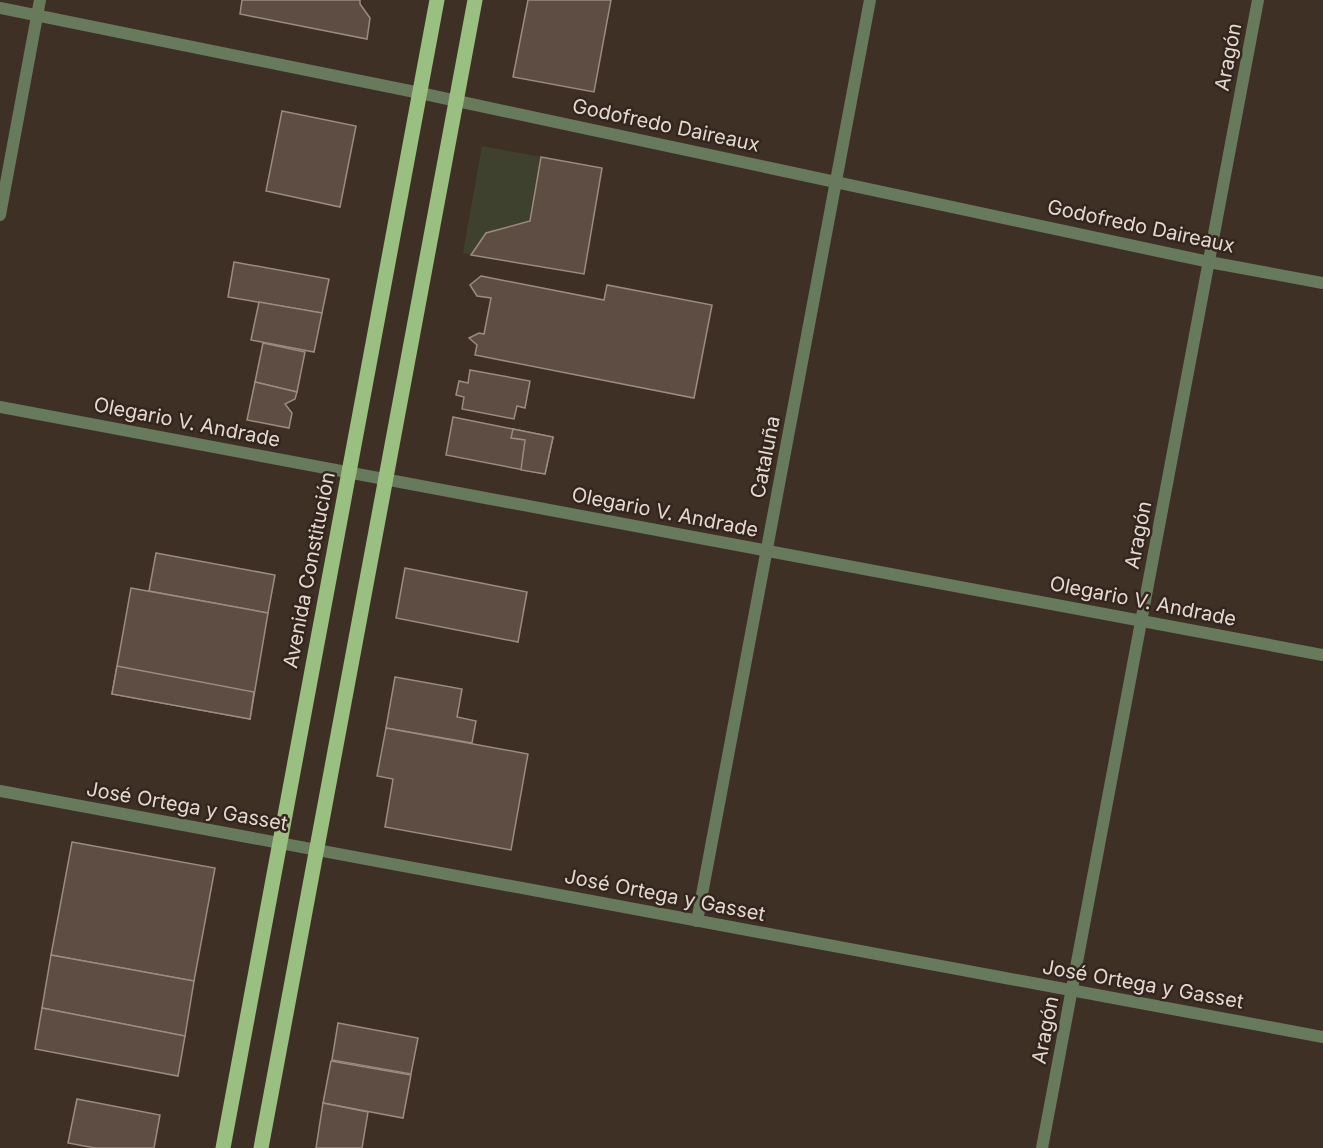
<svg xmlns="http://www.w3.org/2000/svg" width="1323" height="1148" viewBox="0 0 1323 1148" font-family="Inter,sans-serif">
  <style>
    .green { fill: #3e412e }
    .building { fill: #5d4d43; stroke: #9c8b7f; stroke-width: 1.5 }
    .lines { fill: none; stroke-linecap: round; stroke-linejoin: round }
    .street { stroke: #687a5c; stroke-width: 12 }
    .primary { stroke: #9ac081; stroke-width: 15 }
    .labels { text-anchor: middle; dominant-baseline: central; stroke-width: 5; stroke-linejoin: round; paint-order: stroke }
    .street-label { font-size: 20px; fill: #e3d9d3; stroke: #34261d }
  </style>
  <rect width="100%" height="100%" fill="#3f3026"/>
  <polygon class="green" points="482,146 541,157 530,221 486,233 471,255 463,253"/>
  <g class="building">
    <polygon points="242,0 360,0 360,4 370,18 367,39 240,14"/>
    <polygon points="528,0 611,0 594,92 513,77"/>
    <polygon points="282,111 356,126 340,207 266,191"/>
    <polygon points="541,157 602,168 584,274 471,255 486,233 530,221"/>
    <polygon points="234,262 329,279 322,313 228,297"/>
    <polygon points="481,276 604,300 607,285 712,305 694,398 475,355 477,345 469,338 479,333 484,334 491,298 477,296 470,285"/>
    <polygon points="259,302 322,313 314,352 251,340"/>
    <polygon points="263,343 305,352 297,392 255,382"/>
    <polygon points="470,370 530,381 525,408 517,406 514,419 462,409 464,397 456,395 459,381 468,383"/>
    <polygon points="255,382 297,392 295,399 285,404 292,413 289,428 247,420"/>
    <polygon points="453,417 553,437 545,474 446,455"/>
    <polygon points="513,429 553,437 545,474 521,470 525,440 511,438"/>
    <polygon points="156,553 275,575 268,613 149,591"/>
    <polygon points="405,568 527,592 518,642 396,618"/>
    <polygon points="131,588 268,613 250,719 112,694"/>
    <polygon points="117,666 254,692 250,719 112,694"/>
    <polygon points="395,677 462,689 457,717 476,721 472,743 386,728"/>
    <polygon points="386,728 528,754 511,850 385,827 393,779 377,776"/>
    <polygon points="72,842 215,868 194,981 51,955"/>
    <polygon points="51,955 194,981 185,1036 42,1008"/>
    <polygon points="42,1008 185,1036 178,1076 35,1049"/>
    <polygon points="338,1023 418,1038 411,1074 332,1060"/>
    <polygon points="331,1061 411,1075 403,1118 323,1103"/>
    <polygon points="77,1099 160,1115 154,1148 95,1148 68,1143"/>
    <polygon points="323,1103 368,1112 362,1148 316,1148"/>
  </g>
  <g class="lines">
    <g class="street">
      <polyline points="0,8 420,93 1209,262 1323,283"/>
      <polyline points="0,215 40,0"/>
      <polyline points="0,407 1323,655"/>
      <polyline points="0,791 1323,1037"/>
      <polyline points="697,921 870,0"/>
      <polyline points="1042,1148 1258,0"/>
    </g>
    <g class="primary">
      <polyline points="223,1148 437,0"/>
      <polyline points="261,1148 475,0"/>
    </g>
  </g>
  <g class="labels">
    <g class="street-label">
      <text transform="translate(1228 57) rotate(-79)">Aragón</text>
      <text transform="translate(666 125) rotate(12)">Godofredo Daireaux</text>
      <text transform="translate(1141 226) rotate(12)">Godofredo Daireaux</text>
      <text transform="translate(187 422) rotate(11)">Olegario V. Andrade</text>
      <text transform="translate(765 457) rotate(-79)">Cataluña</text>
      <text transform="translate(665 512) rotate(11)">Olegario V. Andrade</text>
      <text transform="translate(1138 535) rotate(-79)">Aragón</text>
      <text transform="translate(309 570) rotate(-79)">Avenida Constitución</text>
      <text transform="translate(1143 601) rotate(11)">Olegario V. Andrade</text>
      <text transform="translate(187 806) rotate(10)">José Ortega y Gasset</text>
      <text transform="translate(665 895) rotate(11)">José Ortega y Gasset</text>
      <text transform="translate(1143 984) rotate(10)">José Ortega y Gasset</text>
      <text transform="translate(1045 1030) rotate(-79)">Aragón</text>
    </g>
  </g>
</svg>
